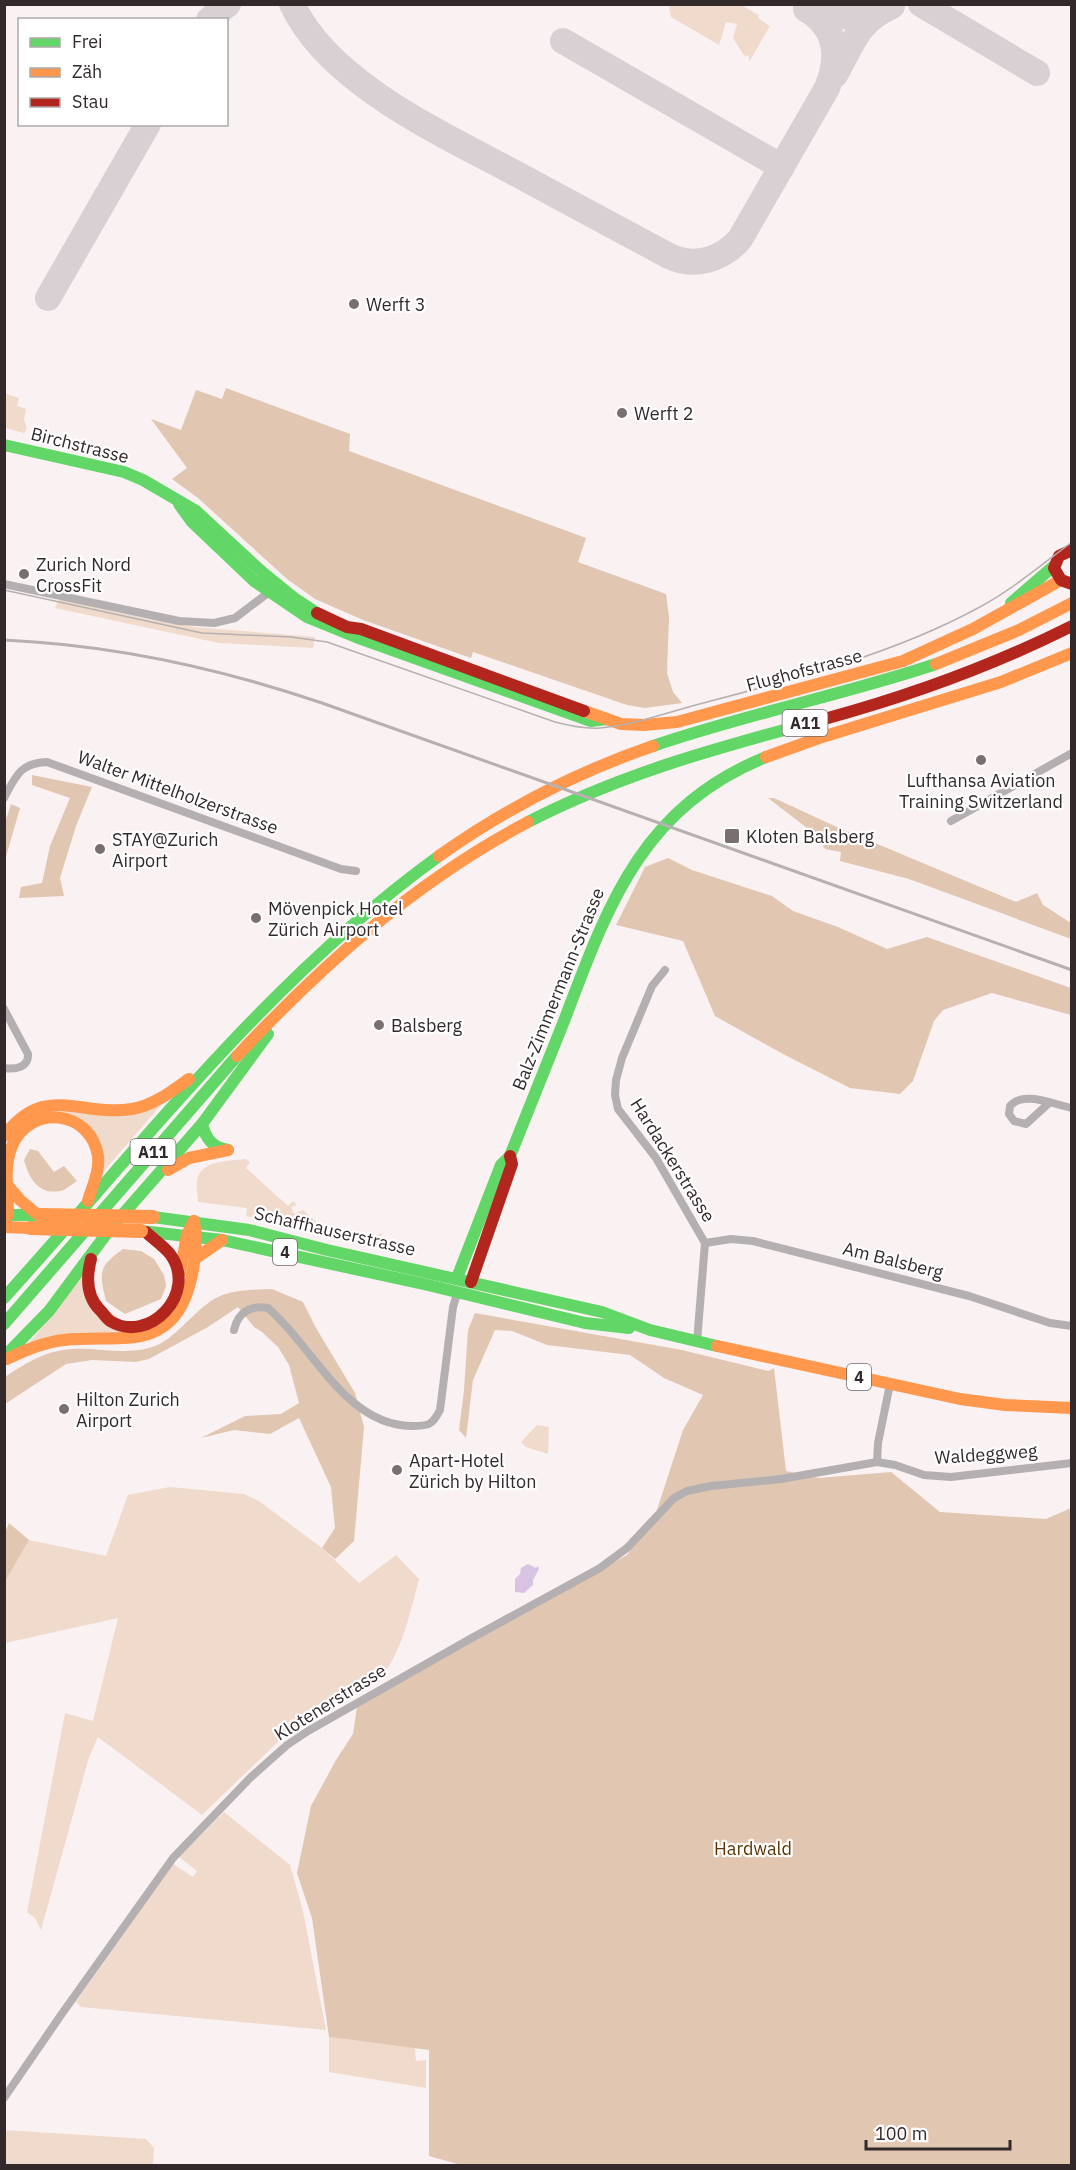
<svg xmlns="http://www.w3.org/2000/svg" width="1076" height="2170" viewBox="0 0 1076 2170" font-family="'IBM Plex Sans',sans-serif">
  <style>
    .green { fill: #f0dacb }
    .forest { fill: #e1c6b1 }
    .water { fill: #d8c3e4 }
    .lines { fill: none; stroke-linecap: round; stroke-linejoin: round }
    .taxiway { stroke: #d8d0d2; stroke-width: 26 }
    .street { stroke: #b4b0b1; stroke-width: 8 }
    .fast { stroke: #63d668; stroke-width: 12 }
    .slow { stroke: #ff974d; stroke-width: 12 }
    .jam { stroke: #b3261e; stroke-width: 12 }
    .tram { stroke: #b6b0b1; stroke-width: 1.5 }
    .rail { stroke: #b6b0b1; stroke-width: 3 }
    .slow-bridge { stroke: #ff974d; stroke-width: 14 }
    .poi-dot { fill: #796f71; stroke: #fff; stroke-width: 2 }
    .labels { text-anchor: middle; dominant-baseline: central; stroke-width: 4.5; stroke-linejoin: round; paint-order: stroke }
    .shield { fill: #fff; stroke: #70696b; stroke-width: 1.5 }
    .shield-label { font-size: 16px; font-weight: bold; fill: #33292b }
    .poi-label { font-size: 18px; fill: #33292b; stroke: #fff; text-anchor: start }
    .street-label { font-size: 18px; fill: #33292b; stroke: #fff }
    .park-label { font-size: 18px; fill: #5c3403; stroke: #fff }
  </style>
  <rect width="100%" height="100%" fill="#faf1f2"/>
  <g class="green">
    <polygon points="672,4 741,5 759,15 758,18 770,26 749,62 749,56 746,55 745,57 733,38 737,24 726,22 719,45 671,17 669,7"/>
    <polygon points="4,393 19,398 17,406 26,409 24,419 27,429 24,433 5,428"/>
    <polygon points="59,599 143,618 194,627 315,637 313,648 219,643 55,608"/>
    <polygon points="160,1106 102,1173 104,1163 62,1109"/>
    <path d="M246 1159 250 1162 246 1168 288 1206 293 1201 297 1205 291 1207 294 1214 303 1210 320 1225 328 1228 366 1237H375L384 1232 371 1246C329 1237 288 1225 246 1216L247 1208 198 1202C198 1194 195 1184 198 1177 203 1160 231 1161 246 1159Z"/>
    <polygon points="82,1277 84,1292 135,1331 30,1342"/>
    <polygon points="537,1425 549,1427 548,1454 526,1447 521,1442"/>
    <path d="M170 1487 244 1494 259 1501 322 1548 359 1583 396 1555 419 1579C410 1613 402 1653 379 1680L304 1723 282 1738 202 1815 98 1737 89 1757 41 1930 35 1918 27 1912 65 1713 93 1721 118 1618 5 1643V1582L29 1540 106 1556 128 1495Z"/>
    <polygon points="224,1812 290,1865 303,1911 326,2030 81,2007 76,2002 173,1864 193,1877 197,1871 179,1857"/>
    <polygon points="329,2037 415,2048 416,2061 426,2060 426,2088 329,2072"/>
    <polygon points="4,2130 146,2139 154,2148 153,2165 5,2165"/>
  </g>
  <g class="forest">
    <polygon points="226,388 350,434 349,451 586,538 578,562 666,594 669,617 667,673 673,692 682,703 645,708 627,705 473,652 471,658 363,620 315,599 287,579 198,498 172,479 187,468 151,419 181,430 196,390 222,399"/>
    <polygon points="32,775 92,787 76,826 60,878 64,896 19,898 21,887 42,883 50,846 70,798 32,785"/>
    <polygon points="768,798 774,798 839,828 1016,902 1037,893 1043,905 1071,923 1071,939 909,879 840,861 841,852 825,849 815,834"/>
    <polygon points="11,804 20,808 5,860 5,823"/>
    <polygon points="668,858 692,870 772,896 793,911 838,927 887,949 927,937 1071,988 1071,1015 992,993 943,1010 934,1021 913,1081 900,1094 850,1088 783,1054 715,1016 683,941 616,925 645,867"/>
    <path d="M30 1149 38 1151 54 1172 64 1166 77 1181C72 1184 66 1190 60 1191 38 1195 29 1178 24 1160Z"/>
    <path d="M123 1249 141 1251 154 1259 164 1275 166 1286 161 1299 125 1314 106 1301C99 1272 98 1267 123 1249Z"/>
    <path d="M272 1289 303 1302 316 1328 355 1393 364 1427 354 1541 335 1559 322 1548 335 1528 331 1487 299 1418 270 1434 234 1430 201 1438 245 1416 281 1414 299 1403 289 1365 278 1347 262 1332 254 1327 238 1307 208 1327 149 1359 136 1362 92 1360 66 1364 5 1404V1377C26 1363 45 1351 71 1349 97 1347 123 1355 149 1348 171 1343 189 1317 207 1304 225 1289 250 1290 272 1289Z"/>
    <polygon points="475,1313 682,1350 768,1371 774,1368 786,1471 819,1478 891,1472 940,1512 1046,1519 1071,1508 1071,2165 465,2166 429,2156 429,2050 329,2037 312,1918 297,1873 311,1806 336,1760 353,1734 357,1707 627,1555 656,1513 683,1430 703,1395 664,1378 630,1355 547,1345 512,1331 495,1330 473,1380 466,1438 459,1430 464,1390 468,1330"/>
    <polygon points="9,1523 29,1540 5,1582 5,1533"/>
  </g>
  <polygon class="water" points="528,1564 536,1568 538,1566 539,1569 533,1580 533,1585 524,1593 515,1592 515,1579 520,1574 521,1568"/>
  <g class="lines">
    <g class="taxiway">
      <path d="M292 4C328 82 440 133 513 172 565 200 616 228 669 256 694 268 722 260 740 239L827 88C840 56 837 28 806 9"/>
      <polyline points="921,4 1037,73"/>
      <path d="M807 10C828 23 859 14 882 9"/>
      <polyline points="209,20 228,4"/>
      <polyline points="563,41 782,167"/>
      <path d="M835 75C853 43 857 22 892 6"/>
      <polyline points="48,298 148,124"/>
    </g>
    <g class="street">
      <polyline points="4,584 179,621 214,623 235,618 272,590"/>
      <path d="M4 798C16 776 20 763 47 762L341 869 356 871"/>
      <polyline points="951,821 1072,753"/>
      <polyline points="665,970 652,986 622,1058 616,1080 615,1095 618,1109 656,1158 705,1243 697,1342"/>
      <path d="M4 1009 28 1054C29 1067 16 1070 4 1068"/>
      <path d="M1049 1103 1026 1124 1014 1121 1009 1114 1010 1106C1023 1090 1055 1105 1072 1108"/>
      <polyline points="705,1243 731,1239 753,1241 969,1296 1050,1323 1072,1326"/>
      <path d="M234 1330C238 1312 250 1305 268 1308 312 1345 345 1425 411 1426 428 1426 432 1426 440 1410L453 1307 457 1294"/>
      <polyline points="877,1462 878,1443 890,1384"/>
      <polyline points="4,2098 61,2015 173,1858 251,1777 287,1745 308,1731 470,1639 600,1568 627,1548 674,1498 687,1491 711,1486 781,1479 877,1462 895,1465 924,1475 951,1477 1072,1463"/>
    </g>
    <g class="fast">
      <polyline points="4,445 124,472 143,480 196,511 262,572 294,598 317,613"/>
      <polyline points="179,504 192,522 254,581 307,617 356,637 591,721 607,719"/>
      <polyline points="1011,603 1055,565"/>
      <path d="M653 746C746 714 843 695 936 664"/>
      <path d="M528 822C625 772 724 746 828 718"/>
      <path d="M202 1124C206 1139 212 1147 228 1150"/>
      <polyline points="4,1215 41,1215"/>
      <polyline points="153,1217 249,1230 327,1250 602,1312 650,1330 717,1346"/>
      <polyline points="141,1231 222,1240 428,1285 585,1323 629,1328"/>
      <path d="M457 1278 501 1165 510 1156C528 1111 546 1066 564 1021 608 905 641 808 766 757"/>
      <path d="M4 1298C143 1144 270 978 439 856"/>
      <polyline points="4,1324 237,1056"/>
      <polyline points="4,1357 49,1311 110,1229 202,1124 268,1034"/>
    </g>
    <g class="slow">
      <polyline points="936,664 1019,630 1072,603"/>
      <polyline points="584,711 621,724 644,725 677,722 903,661 973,629 1061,580"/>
      <polyline points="766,757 819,738 1001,682 1072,653"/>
      <path d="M439 856C504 810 577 772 653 746"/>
      <path d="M237 1056C323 964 416 881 528 822"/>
      <path d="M4 1136C45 1082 78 1117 132 1109 153 1106 172 1091 189 1079"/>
      <polyline points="168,1170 189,1158 228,1150"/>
      <polyline points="8,1186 20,1200 38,1215"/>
      <path d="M4 1221 8 1215C8 1193 3 1167 12 1146 30 1103 91 1110 98 1156 100 1171 92 1187 88 1201"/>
      <polyline points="4,1227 30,1228"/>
      <polyline points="196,1258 222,1240"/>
      <polyline points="180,1273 187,1235 194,1221"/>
      <polyline points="717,1346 960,1399 1005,1405 1072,1408"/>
      <path d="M7 1359C25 1350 44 1342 64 1340 116 1334 168 1353 188 1290 195 1267 198 1244 194 1221"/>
    </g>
    <g class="jam">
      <polyline points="1072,550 1059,556 1054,568 1061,580 1072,584"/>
      <polyline points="317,613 347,627 361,629 584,711"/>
      <path d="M828 718C912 695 994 665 1072 626"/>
      <path d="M91 1259C86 1278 86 1296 100 1310 103 1313 106 1318 110 1321 149 1345 199 1293 170 1254 164 1246 153 1239 146 1232"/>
      <polyline points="471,1282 512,1164 510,1156"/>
    </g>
    <path class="tram" d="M4 590 202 633 291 637 327 642 555 722C570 726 585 729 600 728 634 725 669 712 703 703 796 679 893 654 978 608 1012 590 1041 565 1072 542"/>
    <path class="rail" d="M4 640C114 645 219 668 322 703L1072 970"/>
    <g class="slow-bridge">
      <polyline points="41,1215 153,1217"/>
      <polyline points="30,1228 141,1231"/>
    </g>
  </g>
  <g class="poi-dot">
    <circle cx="354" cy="304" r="6"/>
    <circle cx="622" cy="413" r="6"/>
    <circle cx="24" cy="574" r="6"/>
    <circle cx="981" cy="760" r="6"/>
    <rect x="724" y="828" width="16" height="16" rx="3"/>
    <circle cx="100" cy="849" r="6"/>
    <circle cx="256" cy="918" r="6"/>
    <circle cx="379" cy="1025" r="6"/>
    <circle cx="64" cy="1409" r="6"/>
    <circle cx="397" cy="1470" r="6"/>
  </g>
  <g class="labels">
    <g class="shield">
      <rect x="782.5" y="710" width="45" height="26" rx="4.5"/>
      <rect x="130.5" y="1139" width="45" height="26" rx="4.5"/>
      <rect x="273" y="1239" width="24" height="26" rx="4.5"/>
      <rect x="847" y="1364" width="24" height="26" rx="4.5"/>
    </g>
    <g class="shield-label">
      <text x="805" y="723">A11</text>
      <text x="153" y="1152">A11</text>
      <text x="285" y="1252">4</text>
      <text x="859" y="1377">4</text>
    </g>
    <g class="poi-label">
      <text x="366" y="304">Werft 3</text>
      <text x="634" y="413">Werft 2</text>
      <text x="36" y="564">Zurich Nord<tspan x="36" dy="21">CrossFit</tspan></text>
      <text x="981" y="780" text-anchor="middle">Lufthansa Aviation<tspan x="981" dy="21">Training Switzerland</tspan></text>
      <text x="746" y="836">Kloten Balsberg</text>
      <text x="112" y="839">STAY@Zurich<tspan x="112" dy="21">Airport</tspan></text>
      <text x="268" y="908">Mövenpick Hotel<tspan x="268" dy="21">Zürich Airport</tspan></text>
      <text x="391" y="1025">Balsberg</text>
      <text x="76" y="1399">Hilton Zurich<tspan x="76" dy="21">Airport</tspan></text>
      <text x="409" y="1460">Apart-Hotel<tspan x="409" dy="21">Zürich by Hilton</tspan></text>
    </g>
    <g class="street-label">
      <text transform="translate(80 445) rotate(14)">Birchstrasse</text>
      <text transform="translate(804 670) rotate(-15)">Flughofstrasse</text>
      <text transform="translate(178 792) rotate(20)">Walter Mittelholzerstrasse</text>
      <text transform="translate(558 989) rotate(-68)">Balz-Zimmermann-Strasse</text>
      <text transform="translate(673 1160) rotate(58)">Hardackerstrasse</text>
      <text transform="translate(335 1231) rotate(13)">Schaffhauserstrasse</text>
      <text transform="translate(893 1260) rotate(14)">Am Balsberg</text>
      <text transform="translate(986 1454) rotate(-4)">Waldeggweg</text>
      <text transform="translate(330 1702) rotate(-32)">Klotenerstrasse</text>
    </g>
    <g class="park-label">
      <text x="753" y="1848">Hardwald</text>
    </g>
  </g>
  <rect width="1076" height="2170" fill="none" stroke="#33292b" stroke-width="12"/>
  <rect x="18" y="18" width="210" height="108" fill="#ffffff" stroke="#ada9aa" stroke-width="1.5"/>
  <rect x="30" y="38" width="30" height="9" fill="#63d668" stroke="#ada9aa" stroke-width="1.5"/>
  <text x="72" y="48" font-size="18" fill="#33292b">Frei</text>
  <rect x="30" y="68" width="30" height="9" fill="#ff974d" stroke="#ada9aa" stroke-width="1.5"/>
  <text x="72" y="78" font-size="18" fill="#33292b">Zäh</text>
  <rect x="30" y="98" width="30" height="9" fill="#b3261e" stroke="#ada9aa" stroke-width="1.5"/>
  <text x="72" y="108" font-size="18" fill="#33292b">Stau</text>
  <path d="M866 2140v9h144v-9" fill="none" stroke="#33292b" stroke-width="3"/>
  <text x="875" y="2140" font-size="18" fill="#33292b" stroke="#ffffff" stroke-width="4.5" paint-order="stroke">100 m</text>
</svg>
